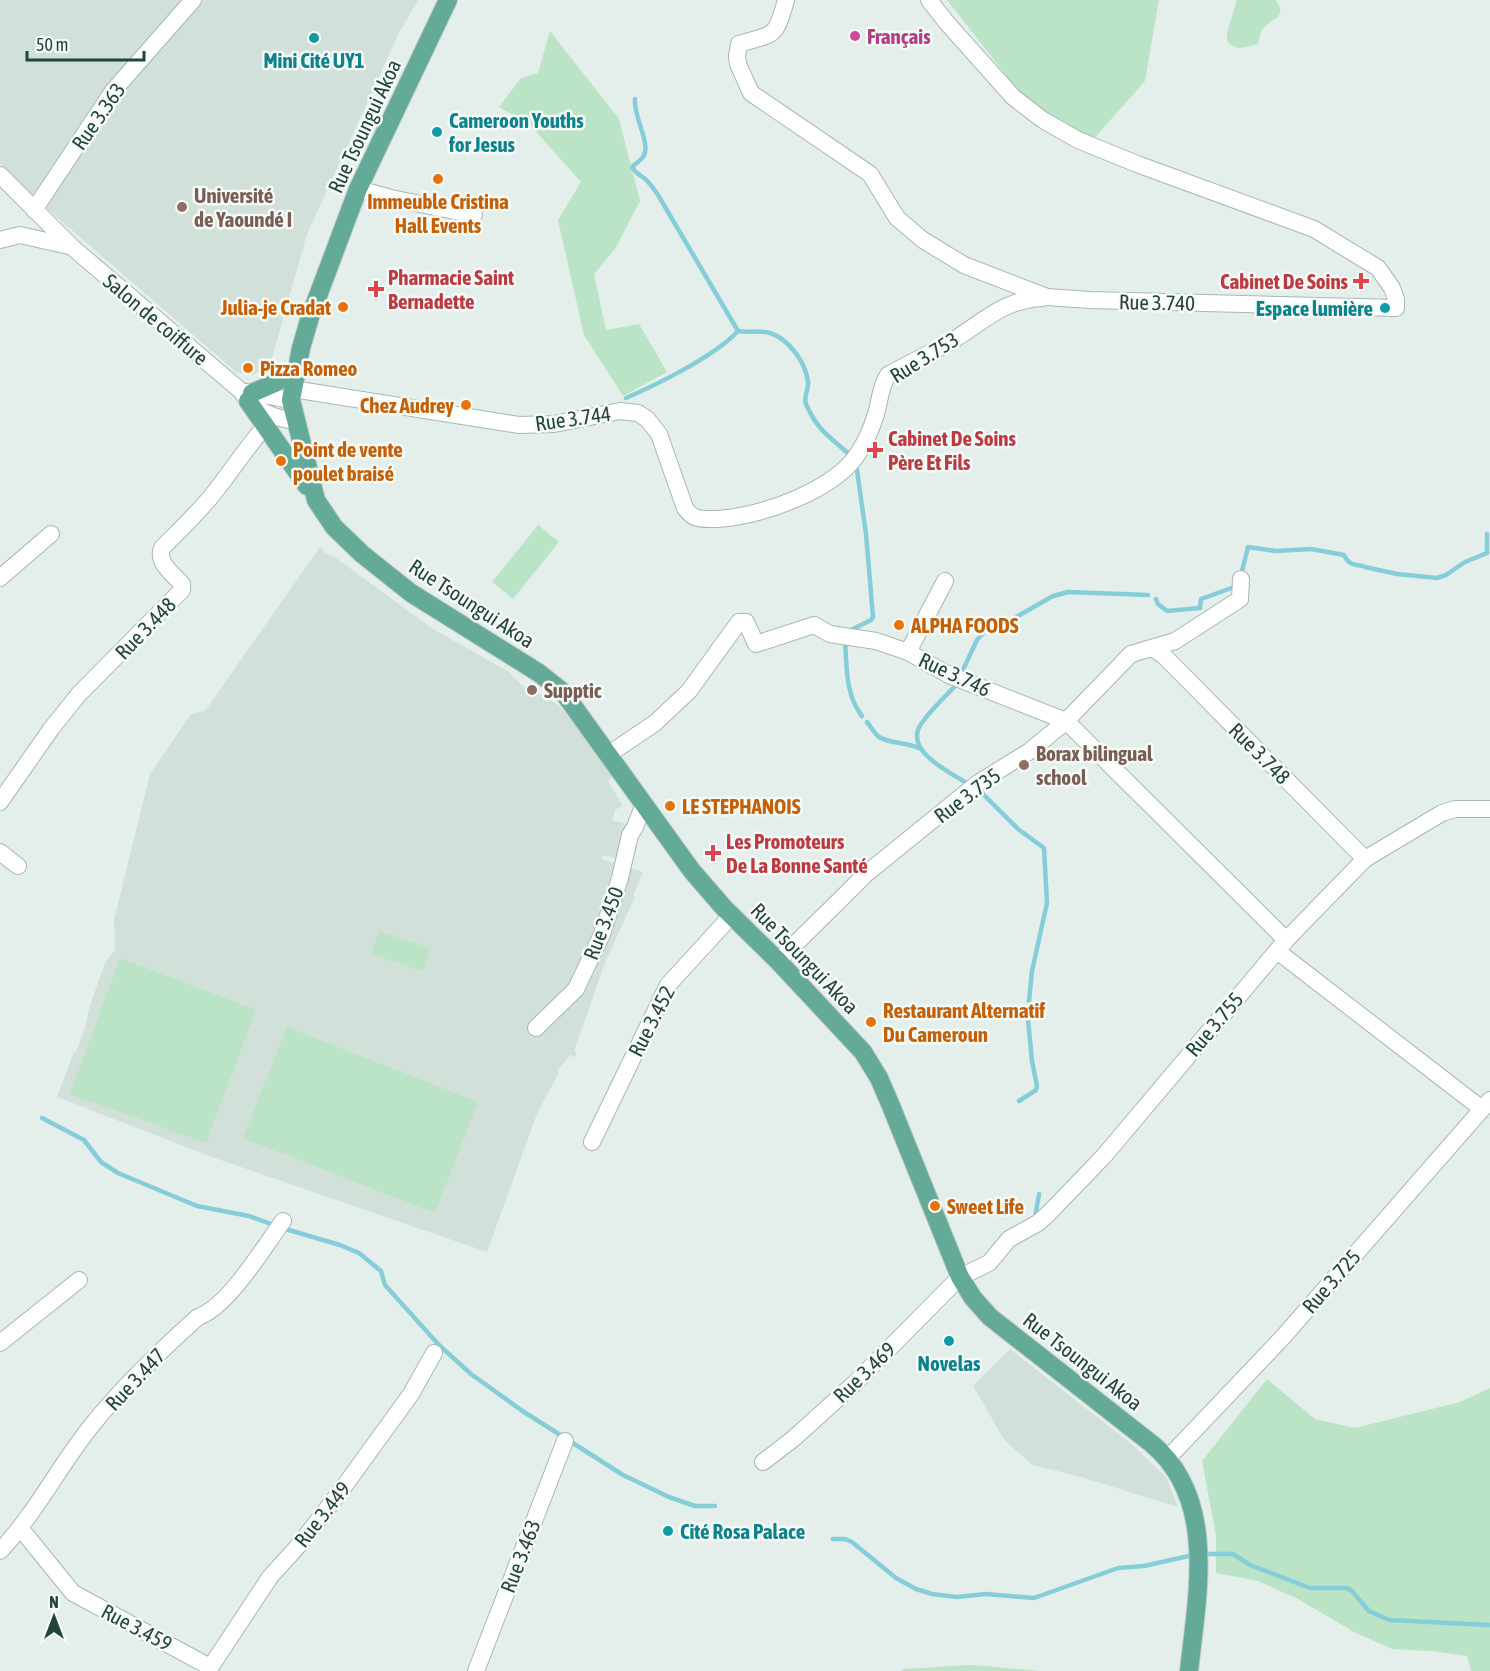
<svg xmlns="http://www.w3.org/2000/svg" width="1490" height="1671" viewBox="0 0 1490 1671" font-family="'Asap Condensed',sans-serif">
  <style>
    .built { fill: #d2e0da }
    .green { fill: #bbe3c6 }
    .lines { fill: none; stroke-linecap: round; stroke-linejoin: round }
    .stream { stroke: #86cdda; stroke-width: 4.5 }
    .minor-casing { stroke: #a6b8b3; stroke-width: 18 }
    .major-casing { stroke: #c1cbc8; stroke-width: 20 }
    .minor { stroke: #fff; stroke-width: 16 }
    .major { stroke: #64aa99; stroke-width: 18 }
    .hotel-dot { fill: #d1479c; stroke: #f6fbf8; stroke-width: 2 }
    .culture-dot { fill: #0f9aa8; stroke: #f6fbf8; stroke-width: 2 }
    .food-dot { fill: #e8710a; stroke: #f6fbf8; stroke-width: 2 }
    .education-dot { fill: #8d6e63; stroke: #f6fbf8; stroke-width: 2 }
    .health-dot { fill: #e0444e; stroke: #f6fbf8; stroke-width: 2 }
    .labels { text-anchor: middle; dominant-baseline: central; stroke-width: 5; stroke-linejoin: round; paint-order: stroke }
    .hotel-label { font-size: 21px; font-weight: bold; fill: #b23c85; stroke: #f6fbf8; text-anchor: start }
    .culture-label { font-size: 21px; font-weight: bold; fill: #0d838f; stroke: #f6fbf8 }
    .street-label { font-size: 21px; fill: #21443b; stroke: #f6fbf8 }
    .education-label { font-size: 21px; font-weight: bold; fill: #785e54; stroke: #f6fbf8; text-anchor: start }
    .food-label { font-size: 21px; font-weight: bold; fill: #c56008; stroke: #f6fbf8; text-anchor: start }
    .health-label { font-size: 21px; font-weight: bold; fill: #be3a42; stroke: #f6fbf8; text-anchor: start }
  </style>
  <rect width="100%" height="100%" fill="#e4efeb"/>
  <g class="built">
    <polygon points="0,0 418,0 399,33 307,234 270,365 253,375 236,372 14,180 0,163"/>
    <polygon points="320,547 325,553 336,558 433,629 509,672 520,684 533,692 547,697 558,705 575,724 613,775 608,781 623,806 615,810 612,820 631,825 622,860 603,855 601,859 643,872 633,896 636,899 634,899 605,963 574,1051 577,1053 575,1057 570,1055 557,1071 559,1073 538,1111 487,1252 212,1157 57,1097 74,1052 76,1052 85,1028 90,1005 105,963 115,950 114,920 150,774 191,714 205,711"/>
    <polygon points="1010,1349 1129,1442 1166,1477 1178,1507 1081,1477 1033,1465 1005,1441 973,1386"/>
  </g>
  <g class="green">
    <polygon points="947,0 1159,0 1145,81 1090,143 1031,107"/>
    <path d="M1237 0H1276C1289 20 1270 17 1262 30 1260 34 1259 40 1258 44 1245 47 1237 52 1227 41V33Z"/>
    <polygon points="550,31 619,119 640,201 615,249 594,274 606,330 639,324 667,372 623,396 584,335 558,220 581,182 529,124 499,107 521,78 538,73"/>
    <polygon points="538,525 559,542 513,599 492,582"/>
    <polygon points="379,931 430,948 423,971 371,954"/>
    <polygon points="120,958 256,1010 206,1143 70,1094"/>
    <polygon points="287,1027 478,1102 435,1213 243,1138"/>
    <polygon points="1267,1379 1315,1419 1355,1428 1460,1402 1490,1388 1490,1671 1471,1671 1467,1656 1431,1651 1392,1649 1354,1632 1298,1599 1258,1581 1216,1573 1216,1535 1202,1461"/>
    <polygon points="972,1665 1041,1671 901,1671 903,1669"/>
  </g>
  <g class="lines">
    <g class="stream">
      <path d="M635 99C633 117 652 144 643 157 640 161 635 164 632 167 635 173 639 174 644 178 650 183 654 189 658 195L738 331"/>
      <path d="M738 331C748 333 760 330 770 333 789 339 806 363 808 382 809 390 803 397 806 404 818 432 831 437 851 456"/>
      <path d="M626 398C658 384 715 356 738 331"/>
      <polyline points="1365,567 1397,574 1437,578 1446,575 1465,562 1487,553 1487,534"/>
      <path d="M1241 575 1248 547 1276 551 1311 549 1344 555C1348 564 1354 565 1363 566"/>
      <polyline points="1156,599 1158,604 1167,611 1200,608 1201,599 1237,586"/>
      <polyline points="849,631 871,620 873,617 866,534 856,463"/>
      <path d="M845 641C847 668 845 694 862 716"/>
      <polyline points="961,674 977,640 986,630 1018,616 1053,596 1068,592 1148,595"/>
      <path d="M955 686C946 696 922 718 918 730 910 753 949 772 965 782"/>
      <path d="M867 722C871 727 875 734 879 737 890 744 908 742 921 749"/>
      <polyline points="981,792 1018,829 1044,848 1047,903 1032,971 1029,1001"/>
      <polyline points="1019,1101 1036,1090 1037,1086 1032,1061 1027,1009"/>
      <polyline points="42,1118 84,1140 101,1162 118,1173 197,1206 249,1216 274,1225"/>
      <polyline points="1035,1218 1039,1194"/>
      <polyline points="282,1228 340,1245 359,1253 381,1271 385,1285 439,1345 471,1374 521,1410 623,1475 669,1497 695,1506 715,1506"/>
      <polyline points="833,1539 845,1539 852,1542 896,1578 916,1589 932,1594 957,1597 986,1594 1034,1598 1118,1568 1144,1566 1193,1555"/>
      <polyline points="1201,1554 1233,1554 1250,1565 1310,1588 1347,1588 1352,1591 1369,1611 1389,1620 1490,1625"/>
    </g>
    <defs>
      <g id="minor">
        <path d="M786 0C775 39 775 33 739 44L737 56 738 64 751 93 870 174 897 218 923 240 964 265 1047 297 1090 300 1396 308V299L1392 288 1378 268 1314 229 1137 164 1078 140 1043 120 1013 97 947 23 929 0"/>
        <path d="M0 175 72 247 241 391C255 411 272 418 296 421"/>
        <polyline points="358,189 391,198 474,215"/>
        <polyline points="34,210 113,91 193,0"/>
        <polyline points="0,240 20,235 69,246"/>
        <path d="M293 389 519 425 554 424 620 411 638 413 647 419 659 434 685 508C688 512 691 516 695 517 702 520 710 519 717 519 760 517 836 490 859 452 866 441 872 427 876 414 880 401 880 387 888 375 910 363 933 352 955 339 987 319 1003 300 1043 298"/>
        <polyline points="247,392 291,400"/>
        <polyline points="0,578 51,534"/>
        <polyline points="1153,649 1163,655 1365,859"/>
        <polyline points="908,652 945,581"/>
        <polyline points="609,754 655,723 689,691 739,622 746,622 756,644 814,625 830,634 876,641 908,652 949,675 1066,721 1286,940"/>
        <path d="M0 802 51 729 79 694 182 590V584C173 574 156 562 162 548 180 530 198 513 214 493 232 470 247 447 266 425"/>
        <polyline points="0,852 18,866"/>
        <polyline points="1277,951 1482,1109"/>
        <polyline points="778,961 866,874 978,783 1030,751 1066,721 1131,654 1175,641 1240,599 1241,579"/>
        <polyline points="536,1028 576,989 602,934 620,878 630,835 635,827 644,804"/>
        <polyline points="592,1142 668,985 732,915"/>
        <polyline points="0,1343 79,1280"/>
        <polyline points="1168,1458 1283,1337 1490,1100"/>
        <polyline points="763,1462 793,1439 855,1383 960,1277 989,1263 1009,1239 1038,1223 1049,1213 1104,1156 1286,940 1365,859 1442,813 1455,809 1490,809"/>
        <polyline points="21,1529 73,1593 210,1667"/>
        <path d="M0 1551C36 1513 59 1466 92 1425 124 1385 160 1351 198 1317 228 1307 264 1247 283 1221"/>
        <polyline points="208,1671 270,1577 299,1545 340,1492 411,1394 434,1353"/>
        <polyline points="476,1671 565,1441"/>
      </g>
      <g id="major">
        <path d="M448 0 358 189 310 317 301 348 291 400 316 500 334 527 362 554 411 593 539 673 563 692 692 871 724 908 778 961 863 1052 879 1078 891 1106 960 1277 973 1298 990 1317 1152 1444C1218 1499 1197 1596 1189 1671"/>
        <polyline points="252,393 275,383 297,370"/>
        <polyline points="248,401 307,486"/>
      </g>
    </defs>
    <use href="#minor" class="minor-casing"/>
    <use href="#major" class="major-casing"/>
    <use href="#minor" class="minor"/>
    <use href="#major" class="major"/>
  </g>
  <circle class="hotel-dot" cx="855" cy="36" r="6"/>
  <g class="culture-dot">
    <circle cx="314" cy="38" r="6"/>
    <circle cx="437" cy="132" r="6"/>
    <circle cx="1385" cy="308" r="6"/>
    <circle cx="949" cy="1341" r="6"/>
    <circle cx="668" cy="1531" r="6"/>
  </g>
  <g class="food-dot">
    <circle cx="438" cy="179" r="6"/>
    <circle cx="343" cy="307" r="6"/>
    <circle cx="248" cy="368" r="6"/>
    <circle cx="466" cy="405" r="6"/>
    <circle cx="281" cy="461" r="6"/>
    <circle cx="899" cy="625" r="6"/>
    <circle cx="670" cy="806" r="6"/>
    <circle cx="871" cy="1022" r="6"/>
    <circle cx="935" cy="1206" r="6"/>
  </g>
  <g class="education-dot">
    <circle cx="182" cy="207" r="6"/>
    <circle cx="532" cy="690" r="6"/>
    <circle cx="1024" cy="765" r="6"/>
  </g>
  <g class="health-dot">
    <path d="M1358 272h6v6h6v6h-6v6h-6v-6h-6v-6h6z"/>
    <path d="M373 280h6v6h6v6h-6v6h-6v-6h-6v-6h6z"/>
    <path d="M872 441h6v6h6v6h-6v6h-6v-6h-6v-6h6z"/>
    <path d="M710 844h6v6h6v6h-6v6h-6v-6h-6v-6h6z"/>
  </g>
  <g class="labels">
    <g class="hotel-label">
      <text x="867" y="36">Français</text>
    </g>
    <g class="culture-label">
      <text x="314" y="60">Mini Cité UY1</text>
      <text x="449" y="120" text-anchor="start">Cameroon Youths<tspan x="449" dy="24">for Jesus</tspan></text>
      <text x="1373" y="308" text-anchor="end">Espace lumière</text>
      <text x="949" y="1363">Novelas</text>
      <text x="680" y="1531" text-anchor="start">Cité Rosa Palace</text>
    </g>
    <g class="street-label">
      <text transform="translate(98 116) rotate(-55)">Rue 3.363</text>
      <text transform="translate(364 126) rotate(-65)">Rue Tsoungui Akoa</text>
      <text transform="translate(1157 302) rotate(1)">Rue 3.740</text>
      <text transform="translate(156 319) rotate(40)">Salon de coiffure</text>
      <text transform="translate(924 357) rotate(-32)">Rue 3.753</text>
      <text transform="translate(573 418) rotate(-8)">Rue 3.744</text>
      <text transform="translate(472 603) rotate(33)">Rue Tsoungui Akoa</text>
      <text transform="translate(145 628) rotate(-46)">Rue 3.448</text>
      <text transform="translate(955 674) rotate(25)">Rue 3.746</text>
      <text transform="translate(1260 753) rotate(45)">Rue 3.748</text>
      <text transform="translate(967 795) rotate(-37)">Rue 3.735</text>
      <text transform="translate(603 923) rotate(-69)">Rue 3.450</text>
      <text transform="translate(805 958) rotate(46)">Rue Tsoungui Akoa</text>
      <text transform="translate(651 1021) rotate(-63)">Rue 3.452</text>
      <text transform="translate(1214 1024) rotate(-50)">Rue 3.755</text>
      <text transform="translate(1331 1281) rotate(-49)">Rue 3.725</text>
      <text transform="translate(1083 1361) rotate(38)">Rue Tsoungui Akoa</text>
      <text transform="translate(864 1372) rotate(-44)">Rue 3.469</text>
      <text transform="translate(135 1379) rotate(-47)">Rue 3.447</text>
      <text transform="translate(322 1514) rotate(-52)">Rue 3.449</text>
      <text transform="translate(520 1556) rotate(-69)">Rue 3.463</text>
      <text transform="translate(137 1627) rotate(28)">Rue 3.459</text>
    </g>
    <g class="education-label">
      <text x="194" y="195">Université<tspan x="194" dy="24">de Yaoundé I</tspan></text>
      <text x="544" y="690">Supptic</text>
      <text x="1036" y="753">Borax bilingual<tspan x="1036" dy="24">school</tspan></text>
    </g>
    <g class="food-label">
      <text x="438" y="201" text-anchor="middle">Immeuble Cristina<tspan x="438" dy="24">Hall Events</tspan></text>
      <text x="331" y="307" text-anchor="end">Julia-je Cradat</text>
      <text x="260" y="368">Pizza Romeo</text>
      <text x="454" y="405" text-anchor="end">Chez Audrey</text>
      <text x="293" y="449">Point de vente<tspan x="293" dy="24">poulet braisé</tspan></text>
      <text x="911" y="625">ALPHA FOODS</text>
      <text x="682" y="806">LE STEPHANOIS</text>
      <text x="883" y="1010">Restaurant Alternatif<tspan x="883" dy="24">Du Cameroun</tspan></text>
      <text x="947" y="1206">Sweet Life</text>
    </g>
    <g class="health-label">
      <text x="388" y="277">Pharmacie Saint<tspan x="388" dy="24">Bernadette</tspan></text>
      <text x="1348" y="281" text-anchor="end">Cabinet De Soins</text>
      <text x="888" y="438">Cabinet De Soins<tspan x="888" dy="24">Père Et Fils</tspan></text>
      <text x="726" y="841">Les Promoteurs<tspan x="726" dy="24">De La Bonne Santé</tspan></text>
    </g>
  </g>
  <g transform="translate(54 1617)" stroke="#f6fbf8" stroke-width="4.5" paint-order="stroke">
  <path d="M0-4.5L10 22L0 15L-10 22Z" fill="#21443b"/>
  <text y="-9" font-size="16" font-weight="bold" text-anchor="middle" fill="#21443b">N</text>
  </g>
  <path d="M27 51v9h117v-9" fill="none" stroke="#21443b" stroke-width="3"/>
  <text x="36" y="51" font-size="18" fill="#21443b" stroke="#f6fbf8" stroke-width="4.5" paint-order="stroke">50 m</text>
</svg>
